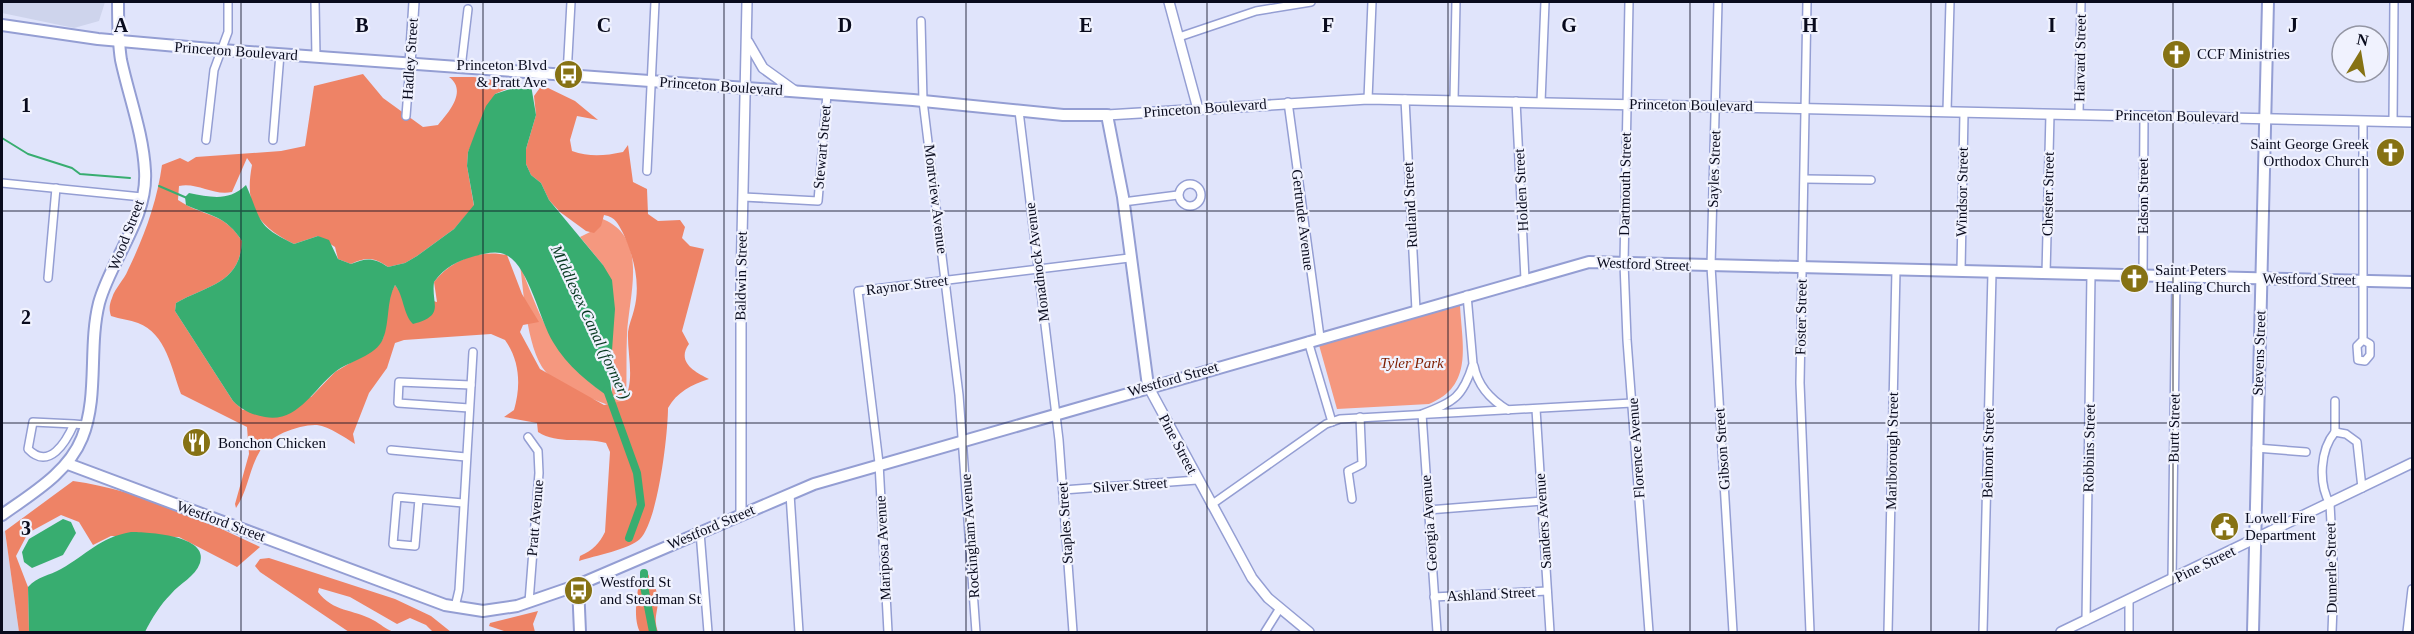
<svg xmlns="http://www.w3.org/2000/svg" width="2414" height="634" viewBox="0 0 2414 634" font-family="'Times New Roman',serif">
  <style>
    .built { fill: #ced4ec }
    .green { fill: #f5987f }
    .forest { fill: #ee8366 }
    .water { fill: #38ad70 }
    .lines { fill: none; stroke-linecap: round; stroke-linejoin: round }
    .stream { stroke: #38ad70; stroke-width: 2 }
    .canal { stroke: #38ad70; stroke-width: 8 }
    .minor-casing { stroke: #949ed3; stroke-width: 10 }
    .tertiary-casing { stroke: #949ed3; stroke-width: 12 }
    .secondary-casing { stroke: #949ed3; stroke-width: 14 }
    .minor { stroke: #fff; stroke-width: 7 }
    .tertiary { stroke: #fff; stroke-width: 9 }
    .secondary { stroke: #fff; stroke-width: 10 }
    .grid { fill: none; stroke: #090b1d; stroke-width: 1.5; stroke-opacity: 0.55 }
    .labels { text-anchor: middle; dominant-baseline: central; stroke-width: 4.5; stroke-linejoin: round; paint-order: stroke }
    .street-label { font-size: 15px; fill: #090b1d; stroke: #f0f2fe }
    .poi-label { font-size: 15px; fill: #090b1d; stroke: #f0f2fe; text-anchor: start }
    .park-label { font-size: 15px; font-style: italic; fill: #7d1d00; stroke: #f0f2fe }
    .water-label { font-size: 16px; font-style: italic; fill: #073820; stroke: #f0f2fe }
    .grid-label { font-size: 20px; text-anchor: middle; font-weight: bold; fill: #090b1d; stroke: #f0f2fe; stroke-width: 4.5; stroke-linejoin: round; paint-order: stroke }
  </style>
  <rect width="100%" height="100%" fill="#e0e4fb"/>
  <g class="built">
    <polygon points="2,2 105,2 99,21 74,28 2,13"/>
    <polygon points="5,531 19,632 2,632 2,532"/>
  </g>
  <g class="green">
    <path d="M600 218C650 236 629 294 627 334 626 356 627 377 626 399L617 408C594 400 569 391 550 376 527 358 524 293 520 265 543 324 556 363 612 398V335L603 265 580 237 594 230Z"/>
    <path d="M1460 305C1462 345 1474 386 1429 404L1337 409 1319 345Z"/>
  </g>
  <g class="forest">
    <path d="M363 74 383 98 423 127 438 125C448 113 468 91 449 77H474L518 84 495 94 468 152 467 166 474 206 454 229 417 256 405 263 388 267C374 257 366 257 351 264L338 259 335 247 318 236 294 244C257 225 244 207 252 165L247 158 232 192C213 196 197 182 179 186L178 200C205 218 223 211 242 241 240 284 207 285 176 303L175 311 233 401 243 410 311 397 335 372 377 347 383 339 390 295 395 285 400 292 437 302 434 282C451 260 479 249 507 255L522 294 539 322 523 325 520 332 540 369 604 405 623 401C636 383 627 354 628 332 629 324 632 318 634 310 641 284 634 257 623 233 618 224 616 217 604 215L601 226 594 233 586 231 560 212 549 200 541 183 531 175 526 164V149L536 115 534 96 542 85 575 101 598 120 577 116 570 140 572 151C589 157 604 156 623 152L628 145 633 182 647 189 648 214 658 221 680 220 685 227 682 238 690 246 704 249 682 331 689 344C676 362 695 372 709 379 691 385 677 392 668 408 668 434 658 521 640 539 630 549 594 556 579 561L580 556C593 550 599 544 605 532L610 452 606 443C584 437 558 445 538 432L537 423 504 417 514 410C521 386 520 361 505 340L491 334 404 340 395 343 387 368 369 393 353 434 355 444C344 437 330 427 317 425 300 424 268 436 260 451 249 469 248 491 236 508L235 504 249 454 247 427 181 394C172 370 166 333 138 323 130 320 120 319 111 316 109 310 109 305 112 298 115 288 124 280 128 270 144 237 157 202 162 165L180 158 188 162 196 157 281 151 305 146 314 86Z"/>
    <path d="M73 481C137 490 202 519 260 547L237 567 179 537 111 536 93 545 79 522 61 515 28 533 16 556 28 587 29 632H19L5 531Z"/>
    <path d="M269 558 395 599 431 616 451 632H433L426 625 410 618 397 624 350 597 319 588 318 592C333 612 353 609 373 620 381 624 385 629 394 632H349L260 572 255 566 260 559Z"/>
    <path d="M641 572H647C651 581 657 587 658 599 658 613 653 617 658 632H640C632 617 638 589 641 572Z"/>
    <polygon points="538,611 533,624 535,632 507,632 489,626 490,623"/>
  </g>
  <g class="water">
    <path d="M522 85H531L536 115 526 149V164L531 175 541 183 549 200 603 265 612 280 615 309 610 378 612 399C590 384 567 366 553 342 540 321 528 264 506 255 496 250 485 254 475 256 457 261 445 267 434 282 431 305 446 315 413 324 403 314 404 296 395 285 386 302 390 321 383 339 376 356 349 361 335 372 313 390 297 423 265 417 252 415 242 410 233 401L175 311 176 303C207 285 240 284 242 241 226 216 211 216 186 205L185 197 189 193C211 197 228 202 246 185 262 221 255 225 294 244L318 236 329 240 338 259 351 264C366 258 373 257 388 267L405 263 417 256 454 229 474 205 467 166 468 152 477 128 486 106 495 94Z"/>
    <polygon points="63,519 71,522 76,533 63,555 32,568 24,562 22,552 29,539"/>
    <path d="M131 532C146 532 210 535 200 563 195 577 180 583 171 594 160 605 152 618 145 632H29L28 587C38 576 49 576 61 569 88 554 98 538 131 532Z"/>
  </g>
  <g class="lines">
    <g class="stream">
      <polyline points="2,138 28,154 72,168 80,174 130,178"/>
      <polyline points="159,186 187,198"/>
    </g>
    <g class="canal">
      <polyline points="607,390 637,473 641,505 629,538"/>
      <polyline points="644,573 644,586 653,632"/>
    </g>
    <defs>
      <g id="minor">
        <polyline points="315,2 316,57"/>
        <polyline points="1629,2 1624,263 1627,340 1649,632"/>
        <polyline points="1718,2 1711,266 1733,632"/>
        <polyline points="1807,2 1800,383 1810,632"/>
        <polyline points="921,21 923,101 959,395 976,632"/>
        <polyline points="1179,37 1256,11 1311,2"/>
        <polyline points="461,68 468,9"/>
        <polyline points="567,75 571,2"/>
        <polyline points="1368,99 1372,2"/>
        <polyline points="1405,99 1416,310"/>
        <polyline points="1454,100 1456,2"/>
        <polyline points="1516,101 1525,279"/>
        <polyline points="1288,102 1320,337"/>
        <polyline points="1541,102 1545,2"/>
        <polyline points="1019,111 1059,440 1073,632"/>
        <polyline points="1947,111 1950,2"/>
        <polyline points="2079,114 2081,2"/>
        <polyline points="406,116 410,64"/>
        <polyline points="2363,121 2363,340 2357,346 2358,360 2365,361 2370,355 2370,344 2363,340"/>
        <polyline points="2393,122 2394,2"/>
        <polyline points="206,140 214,70 228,32 228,2"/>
        <polyline points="273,140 280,54"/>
        <polyline points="647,171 655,2"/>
        <polyline points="1805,179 1871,180"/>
        <polyline points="2,183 142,197"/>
        <circle cx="1190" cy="195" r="11"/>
        <polyline points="743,197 818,201 827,94"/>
        <polyline points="1123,202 1178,195"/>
        <polyline points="1961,270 1964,113"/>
        <polyline points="2046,274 2050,114"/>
        <polyline points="2143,276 2144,116"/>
        <polyline points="48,278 56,188"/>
        <polyline points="1308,341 1332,422"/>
        <path d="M1474 366C1478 387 1491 400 1508 410"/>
        <polyline points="2335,401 2335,432"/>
        <polyline points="469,408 398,403 399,382 471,385"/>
        <polyline points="1536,409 1550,632"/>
        <path d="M74 424 33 422 28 449C49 471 66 442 74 424L85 425"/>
        <polyline points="528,437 538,451 539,473 529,602"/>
        <polyline points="2256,448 2306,452"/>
        <polyline points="391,450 466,457"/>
        <polyline points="1063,490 1197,480"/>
        <polyline points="790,494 799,632"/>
        <polyline points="419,499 415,546 393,544 397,497 463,503"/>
        <polyline points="1352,499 1348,471 1362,464 1360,417"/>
        <polyline points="1211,505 1326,424 1340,419 1632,403"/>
        <polyline points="1428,510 1542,501"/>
        <polyline points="700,532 708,632"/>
        <polyline points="2172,580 2176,276"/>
        <polyline points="1434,597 1547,591"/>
        <polyline points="2129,601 2129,632"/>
        <polyline points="455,607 459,590 473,352"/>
        <polyline points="2086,621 2091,274"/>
        <polyline points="888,632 879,463 858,291 1129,258"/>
        <polyline points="1265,632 1280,608"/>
        <path d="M1437 632 1422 414C1454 402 1463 397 1473 364L1467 295"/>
        <polyline points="1888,632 1896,270"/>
        <polyline points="1983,632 1992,273"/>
        <path d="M2332 632 2334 580 2330 504C2318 483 2320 450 2335 432L2346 434 2357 442 2362 488"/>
        <polyline points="2407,632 2412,589"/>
      </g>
      <g id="tertiary">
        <polyline points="1169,2 1198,109"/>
        <polyline points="748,42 763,68 795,91"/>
        <polyline points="410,64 414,2"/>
        <polyline points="1107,115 1368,99 2412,122"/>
        <polyline points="1148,386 1252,578 1268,598 1309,632"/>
        <polyline points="741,513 741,285 747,2"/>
        <polyline points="2061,632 2412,463"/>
      </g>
      <g id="secondary">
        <polyline points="2,25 98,39 222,50 913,100 1063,115 1107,115 1123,197 1148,386"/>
        <polyline points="68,464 445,605 483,611 517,606 578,585 814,484 1589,262 2412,282"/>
        <path d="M2 515C31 494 68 473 82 438 99 396 88 347 99 303 111 259 148 219 145 171 143 133 129 97 121 60 118 41 118 21 118 2"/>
        <polyline points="578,585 580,632"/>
        <polyline points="2253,632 2268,2"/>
      </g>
    </defs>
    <use href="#minor" class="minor-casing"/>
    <use href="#tertiary" class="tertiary-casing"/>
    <use href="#secondary" class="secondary-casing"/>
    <use href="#minor" class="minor"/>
    <use href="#tertiary" class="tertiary"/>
    <use href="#secondary" class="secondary"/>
  </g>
  <path class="grid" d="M241 2V632M483 2V632M724 2V632M966 2V632M1207 2V632M1448 2V632M1690 2V632M1931 2V632M2173 2V632M2 211H2412M2 423H2412"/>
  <defs>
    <symbol id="church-disc" viewBox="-11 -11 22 22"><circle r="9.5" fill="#867214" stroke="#f0f2fe"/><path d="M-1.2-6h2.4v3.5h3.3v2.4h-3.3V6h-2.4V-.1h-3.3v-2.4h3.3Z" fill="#fff"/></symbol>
    <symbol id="bus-disc" viewBox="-11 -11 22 22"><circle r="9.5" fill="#867214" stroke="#f0f2fe"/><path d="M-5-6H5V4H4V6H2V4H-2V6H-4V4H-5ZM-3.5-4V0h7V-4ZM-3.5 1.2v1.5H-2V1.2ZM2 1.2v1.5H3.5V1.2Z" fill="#fff"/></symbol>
    <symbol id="restaurant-disc" viewBox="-11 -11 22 22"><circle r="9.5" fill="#867214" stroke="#f0f2fe"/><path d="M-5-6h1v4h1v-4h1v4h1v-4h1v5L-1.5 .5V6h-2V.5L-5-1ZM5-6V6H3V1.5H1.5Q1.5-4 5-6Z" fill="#fff"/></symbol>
    <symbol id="civic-disc" viewBox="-11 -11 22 22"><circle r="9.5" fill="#867214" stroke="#f0f2fe"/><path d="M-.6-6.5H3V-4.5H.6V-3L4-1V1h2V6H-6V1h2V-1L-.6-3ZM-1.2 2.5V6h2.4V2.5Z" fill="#fff"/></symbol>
  </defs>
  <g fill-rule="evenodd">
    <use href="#church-disc" x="2160" y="38" width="33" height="33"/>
    <use href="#bus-disc" x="552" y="58" width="33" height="33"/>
    <use href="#church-disc" x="2374" y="136" width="33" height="33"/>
    <use href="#church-disc" x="2118" y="262" width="33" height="33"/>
    <use href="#restaurant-disc" x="180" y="426" width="33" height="33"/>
    <use href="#civic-disc" x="2208" y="510" width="33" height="33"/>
    <use href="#bus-disc" x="562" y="574" width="33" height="33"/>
  </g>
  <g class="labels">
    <g class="street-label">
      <text transform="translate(236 51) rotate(4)">Princeton Boulevard</text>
      <text transform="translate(2080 58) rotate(-89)">Harvard Street</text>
      <text transform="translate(410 59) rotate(-86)">Hadley Street</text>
      <text transform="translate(721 86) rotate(4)">Princeton Boulevard</text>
      <text transform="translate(1691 105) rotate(1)">Princeton Boulevard</text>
      <text transform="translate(1205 108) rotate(-4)">Princeton Boulevard</text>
      <text transform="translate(2177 116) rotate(1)">Princeton Boulevard</text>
      <text transform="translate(822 147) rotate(-85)">Stewart Street</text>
      <text transform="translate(1714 169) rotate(-88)">Sayles Street</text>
      <text transform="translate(1625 184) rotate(-89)">Dartmouth Street</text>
      <text transform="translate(1521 190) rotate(-93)">Holden Street</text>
      <text transform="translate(1962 192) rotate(-89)">Windsor Street</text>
      <text transform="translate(2048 194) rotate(-89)">Chester Street</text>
      <text transform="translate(2143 196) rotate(-90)">Edson Street</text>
      <text transform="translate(936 199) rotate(83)">Montview Avenue</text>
      <text transform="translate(1410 205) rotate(-93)">Rutland Street</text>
      <text transform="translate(1303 220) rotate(83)">Gertrude Avenue</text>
      <text transform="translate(126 235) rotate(-69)">Wood Street</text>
      <text transform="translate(1037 262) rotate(-97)">Monadnock Avenue</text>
      <text transform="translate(1643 264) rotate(2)">Westford Street</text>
      <text transform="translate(741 276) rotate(-89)">Baldwin Street</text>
      <text transform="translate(2309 279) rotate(1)">Westford Street</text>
      <text transform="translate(907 285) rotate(-7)">Raynor Street</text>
      <text transform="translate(1801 317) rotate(-89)">Foster Street</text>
      <text transform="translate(2259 353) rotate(-88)">Stevens Street</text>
      <text transform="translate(1173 379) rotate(-16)">Westford Street</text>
      <text transform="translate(2174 428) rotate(-89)">Burtt Street</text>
      <text transform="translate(1178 444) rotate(62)">Pine Street</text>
      <text transform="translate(1636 448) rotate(-94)">Florence Avenue</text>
      <text transform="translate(2089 448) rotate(-89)">Robbins Street</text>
      <text transform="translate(1722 449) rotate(-94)">Gibson Street</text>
      <text transform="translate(1892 451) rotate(-89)">Marlborough Street</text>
      <text transform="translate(1988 453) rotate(-89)">Belmont Street</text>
      <text transform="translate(1130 485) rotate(-4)">Silver Street</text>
      <text transform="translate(535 518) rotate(-85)">Pratt Avenue</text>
      <text transform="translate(221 521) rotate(20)">Westford Street</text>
      <text transform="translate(1543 521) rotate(-94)">Sanders Avenue</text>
      <text transform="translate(1065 523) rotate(-94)">Staples Street</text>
      <text transform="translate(1429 523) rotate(-94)">Georgia Avenue</text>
      <text transform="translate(711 527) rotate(-23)">Westford Street</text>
      <text transform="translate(970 536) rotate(-94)">Rockingham Avenue</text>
      <text transform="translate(883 548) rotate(-93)">Mariposa Avenue</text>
      <text transform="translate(2205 564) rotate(-26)">Pine Street</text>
      <text transform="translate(2331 568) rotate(-91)">Dumerle Street</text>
      <text transform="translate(1491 594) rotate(-3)">Ashland Street</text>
    </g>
    <g class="poi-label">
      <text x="2197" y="54">CCF Ministries</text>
      <text x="547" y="65" text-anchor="end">Princeton Blvd<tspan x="547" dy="17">&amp; Pratt Ave</tspan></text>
      <text x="2369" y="144" text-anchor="end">Saint George Greek<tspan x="2369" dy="17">Orthodox Church</tspan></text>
      <text x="2155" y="270">Saint Peters<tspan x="2155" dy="17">Healing Church</tspan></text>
      <text x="218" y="443">Bonchon Chicken</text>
      <text x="2245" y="518">Lowell Fire<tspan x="2245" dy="17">Department</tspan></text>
      <text x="600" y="582">Westford St<tspan x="600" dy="17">and Steadman St</tspan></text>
    </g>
    <g class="park-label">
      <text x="1412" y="363">Tyler Park</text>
    </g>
    <g class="water-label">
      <text transform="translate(591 322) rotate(65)">MIddlesex Canal (former)</text>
    </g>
  </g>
  <g class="grid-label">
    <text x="121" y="32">A</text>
    <text x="362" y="32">B</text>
    <text x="604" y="32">C</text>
    <text x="845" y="32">D</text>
    <text x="1086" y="32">E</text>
    <text x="1328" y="32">F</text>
    <text x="1569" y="32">G</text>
    <text x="1810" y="32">H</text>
    <text x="2052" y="32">I</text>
    <text x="2293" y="32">J</text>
    <text x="26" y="112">1</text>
    <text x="26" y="324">2</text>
    <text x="26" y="535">3</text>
  </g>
  <rect width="2414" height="634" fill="none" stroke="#090b1d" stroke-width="6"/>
  <g transform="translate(2360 54) rotate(11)"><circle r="28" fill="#f0f2fe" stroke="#9496a4" stroke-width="1.5"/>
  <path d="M0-4.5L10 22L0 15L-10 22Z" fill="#867214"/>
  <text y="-9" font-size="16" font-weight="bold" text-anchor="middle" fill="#090b1d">N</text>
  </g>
</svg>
